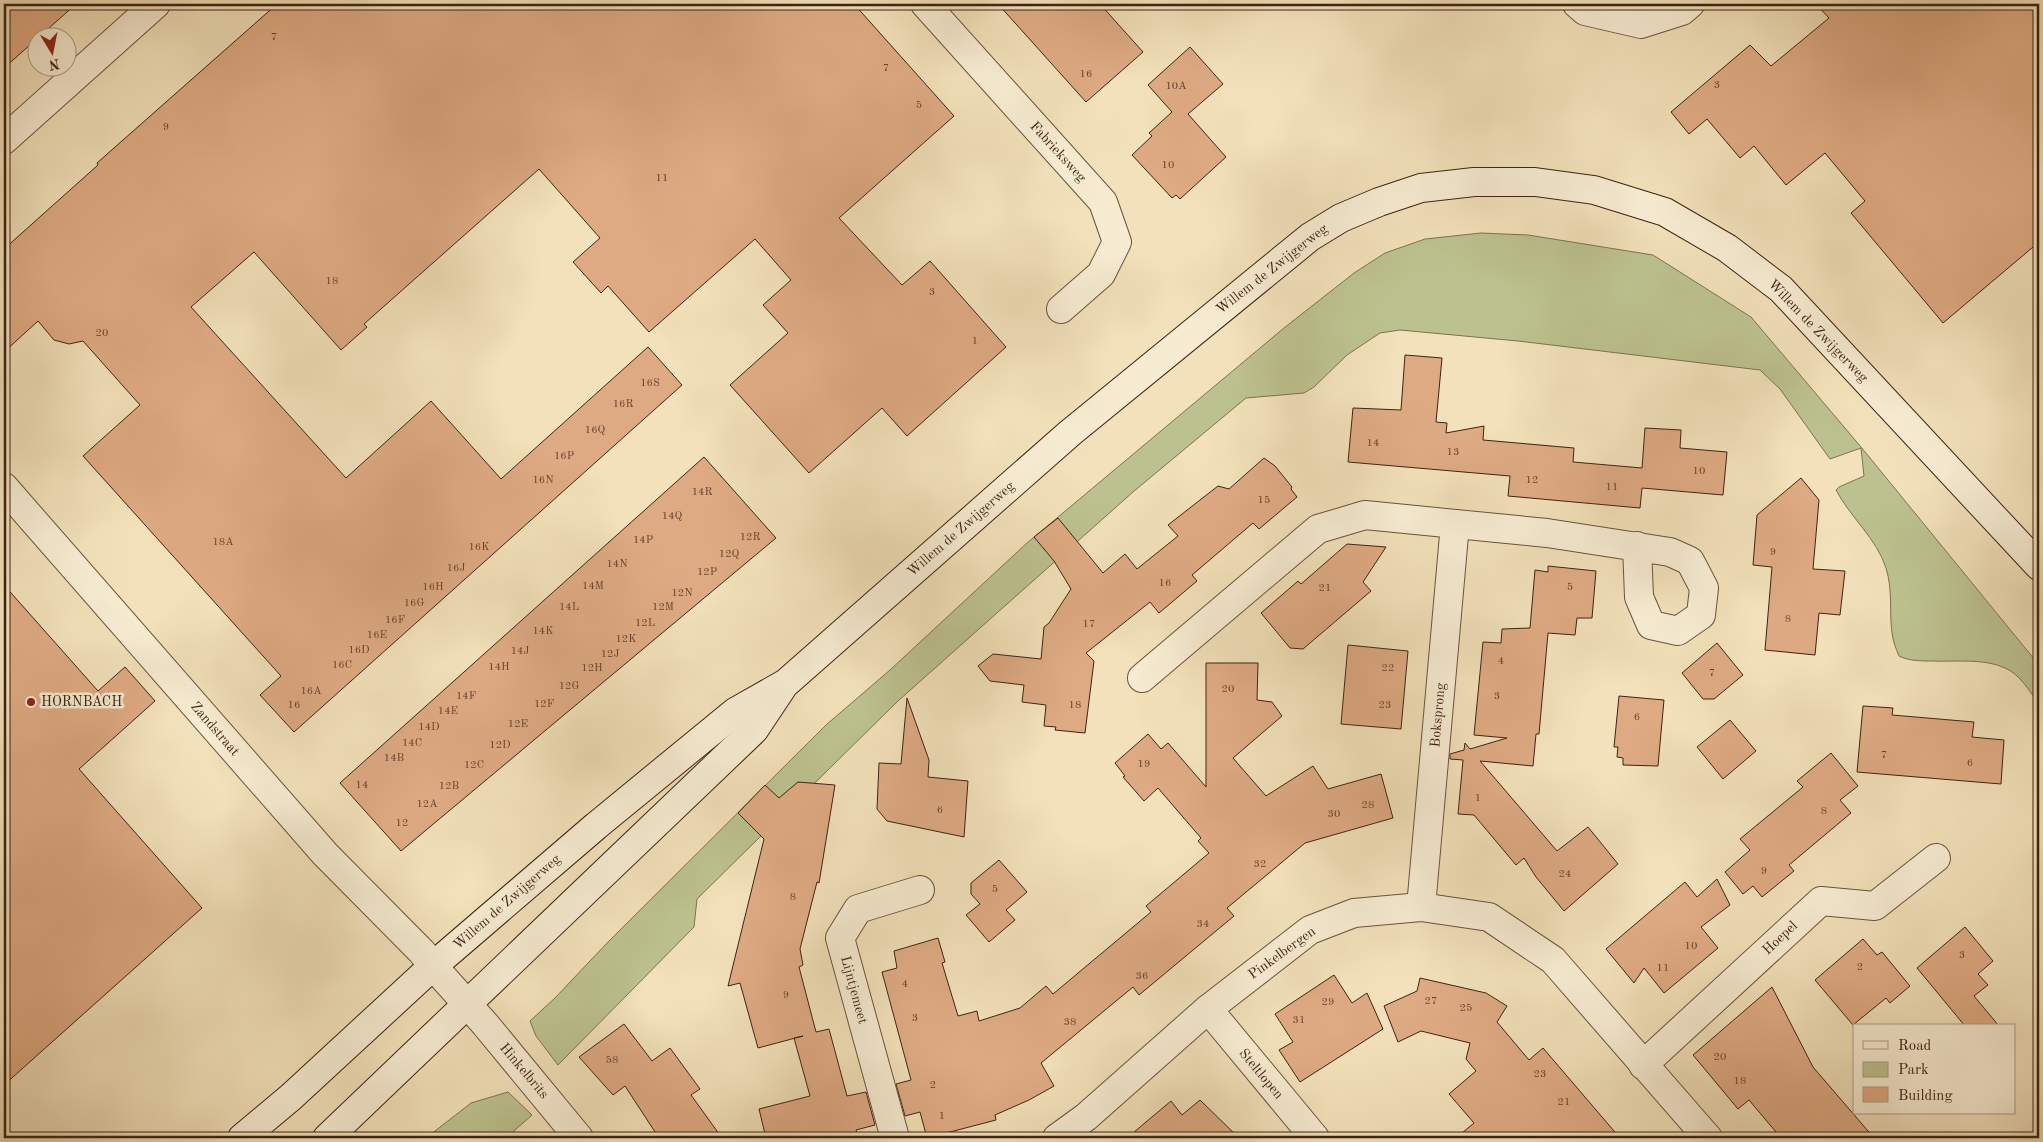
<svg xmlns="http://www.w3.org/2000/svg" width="2043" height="1142" viewBox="0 0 2043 1142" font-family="'Old Standard TT',serif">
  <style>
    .green { fill: #bcc28f; stroke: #7e7250 }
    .building { fill: #deaa83; stroke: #3f2212 }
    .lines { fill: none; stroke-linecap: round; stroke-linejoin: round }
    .street-casing { stroke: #6c523c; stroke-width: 30 }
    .secondary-casing { stroke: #3f2212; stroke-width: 30 }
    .street { stroke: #f7ecd2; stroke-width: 28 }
    .secondary { stroke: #f7ecd2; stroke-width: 28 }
    .poi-dot { fill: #8f2418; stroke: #f7ecd2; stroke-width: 2 }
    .labels { text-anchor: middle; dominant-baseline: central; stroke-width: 5; stroke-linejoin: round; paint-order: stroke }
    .number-label { font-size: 11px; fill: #67442e }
    .street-label { font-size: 14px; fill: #3f2212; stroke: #f7ecd2 }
    .poi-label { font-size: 14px; fill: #3f2212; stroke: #f7ecd2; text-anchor: start }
  </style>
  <rect width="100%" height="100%" fill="#f2e1ba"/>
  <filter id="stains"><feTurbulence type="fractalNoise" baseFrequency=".004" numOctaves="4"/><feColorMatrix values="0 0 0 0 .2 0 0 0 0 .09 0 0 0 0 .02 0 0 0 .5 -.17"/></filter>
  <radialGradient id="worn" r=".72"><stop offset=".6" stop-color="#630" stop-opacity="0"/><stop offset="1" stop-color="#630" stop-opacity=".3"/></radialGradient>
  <g class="green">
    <path d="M1481 233 1528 235 1653 255 1751 317 1861 447 2039 665V704C2030 692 2020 674 2005 668 1984 658 1955 662 1933 661 1921 661 1909 661 1899 656 1896 649 1893 641 1892 633 1889 611 1893 591 1886 568 1877 539 1850 517 1836 490L1839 487 1864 476 1861 448 1830 459 1780 389 1760 370 1518 341 1400 330 1380 333 1347 355 1314 387 1304 393 1246 398 1133 492 898 701 697 899 694 927 558 1065 536 1036 530 1021 555 998 607 943 826 725 890 670 1027 543 1284 328 1354 273 1385 253 1425 239Z"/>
    <polygon points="508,1092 532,1115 506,1138 426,1138 471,1103"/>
  </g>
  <g class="building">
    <polygon points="4,4 76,4 4,68"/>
    <polygon points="277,4 854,4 954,116 839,218 902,285 930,261 1006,347 907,436 882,408 809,473 730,385 788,333 763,305 791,280 755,239 649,332 608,286 601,293 573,262 600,238 539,169 364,324 367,327 341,350 254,252 191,307 346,478 431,401 501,479 648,347 682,385 294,732 260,695 281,676 83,456 140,405 83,341 69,344 54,340 38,321 4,352 4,249 98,165 97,163"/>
    <polygon points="998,4 1100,4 1143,52 1086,102"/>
    <polygon points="1816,4 2039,4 2039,242 1943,323 1851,213 1865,201 1825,153 1786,185 1754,146 1740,158 1707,119 1689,134 1671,112 1750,45 1771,66 1829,18"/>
    <polygon points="1190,47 1223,84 1188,114 1226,157 1180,199 1176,195 1172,198 1132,155 1152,136 1149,133 1172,112 1148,85"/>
    <polygon points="1405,355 1442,358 1436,422 1447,423 1446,433 1484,426 1483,440 1574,448 1573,462 1642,468 1645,428 1681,430 1680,448 1727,452 1723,495 1642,488 1640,508 1508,496 1510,476 1348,462 1353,408 1401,410"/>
    <polygon points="704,457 776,538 401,851 340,783"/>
    <polygon points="1264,458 1275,466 1292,487 1291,489 1297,497 1259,529 1253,523 1192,575 1197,581 1159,613 1150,602 1086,653 1094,661 1085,733 1055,730 1056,727 1044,726 1046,705 1022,702 1024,685 990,681 978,666 993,654 1041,659 1044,627 1049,623 1071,589 1054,561 1034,537 1058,518 1103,573 1125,554 1137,569 1178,536 1168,525 1218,486 1229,489"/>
    <polygon points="1801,478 1819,500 1813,569 1845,571 1840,615 1819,613 1815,655 1765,650 1772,567 1753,565 1757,515"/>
    <polygon points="1347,544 1386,547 1363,582 1371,591 1303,649 1290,648 1261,613 1298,581 1301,584"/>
    <polygon points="1548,566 1596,571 1592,618 1577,618 1575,635 1548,633 1539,734 1536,734 1533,766 1480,761 1557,851 1588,827 1618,864 1564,911 1536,877 1524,858 1516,865 1474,815 1458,814 1463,760 1450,759 1450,754 1464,750 1465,743 1470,749 1507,738 1474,735 1483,642 1501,643 1502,629 1530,628 1535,570 1548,572"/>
    <polygon points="4,585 98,691 125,667 155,701 79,769 202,908 4,1085"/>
    <polygon points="1717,643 1743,675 1714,699 1703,699 1682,673"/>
    <polygon points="1348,645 1408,651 1401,729 1341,724"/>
    <polygon points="1206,663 1258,663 1257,700 1272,702 1282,716 1233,758 1266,796 1313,766 1328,789 1381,774 1393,818 1305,843 1227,908 1234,916 1139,995 1133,987 1041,1063 1054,1086 1029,1100 995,1115 996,1120 927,1138 920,1112 905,1116 896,1084 911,1080 882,972 897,968 894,951 938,938 945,962 942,963 958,1016 977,1011 979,1021 1020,1008 1046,986 1053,994 1151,912 1146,906 1209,853 1198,841 1201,838 1158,788 1144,801 1123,777 1125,776 1115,763 1148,734 1161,749 1168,743 1206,787"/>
    <polygon points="1619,696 1664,700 1658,766 1623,765 1623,758 1617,757 1618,747 1614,747"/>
    <polygon points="907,698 929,760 928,777 968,781 964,837 887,821 877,809 879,763 901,764"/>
    <polygon points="1863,706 1893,708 1892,715 1974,722 1972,737 2004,740 2001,784 1857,772"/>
    <polygon points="1730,720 1756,751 1723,779 1697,747"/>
    <polygon points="1831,753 1858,786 1840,800 1851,813 1789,865 1794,871 1762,897 1753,886 1743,894 1725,872 1750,850 1740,839 1803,787 1797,781"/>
    <polygon points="798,782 835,785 819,883 817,882 800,949 803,965 799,967 816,1032 829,1029 847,1096 866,1092 875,1125 856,1130 859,1138 766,1138 759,1109 810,1096 794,1038 803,1036 758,1048 740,983 728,986 764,839 738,813 765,785 779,798"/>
    <polygon points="999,860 1027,892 1006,910 1015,920 989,942 966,915 980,904 971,894 971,883"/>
    <polygon points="1717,879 1730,905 1701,927 1718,948 1664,993 1644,968 1634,983 1606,949 1685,882 1697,897"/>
    <polygon points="1965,927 1993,961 1978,974 1988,985 1974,996 1999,1026 1965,1026 1917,968"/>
    <polygon points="1863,939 1877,955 1882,952 1910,986 1890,1003 1886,998 1853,1025 1815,980"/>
    <polygon points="1334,975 1352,1003 1367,993 1383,1029 1300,1082 1279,1050 1293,1042 1275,1014"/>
    <polygon points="1420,978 1486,993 1507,1006 1497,1022 1529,1060 1543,1048 1620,1138 1456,1138 1474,1123 1449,1094 1476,1071 1466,1059 1470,1043 1421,1031 1398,1042 1384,1006 1417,991"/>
    <polygon points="1772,987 1813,1067 1874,1138 1781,1138 1749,1100 1738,1109 1693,1055"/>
    <polygon points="624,1024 652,1061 670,1048 700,1089 691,1095 722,1138 659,1138 625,1086 613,1095 579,1057"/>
    <polygon points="1200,1100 1239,1138 1127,1138 1171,1101 1182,1115"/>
  </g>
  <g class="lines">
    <defs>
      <g id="street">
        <polyline points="925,4 1103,202 1117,242 1101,274 1061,309"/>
        <polyline points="1577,4 1585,11 1641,24 1682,11 1690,4"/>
        <polyline points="4,140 156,4"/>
        <polyline points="4,487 325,854 422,952 433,966 485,1024 579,1138"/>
        <polyline points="1142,678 1318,529 1365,515 1547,533 1670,552 1690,561 1704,588 1701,615 1678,631 1651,625 1639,597 1637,546"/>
        <polyline points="1421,907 1455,524"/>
        <polyline points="1208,1009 1315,1138"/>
        <polyline points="1643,1065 1821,901 1875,906 1936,858"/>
        <polyline points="895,1138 840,938 858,909 920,890"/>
        <polyline points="1057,1138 1086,1117 1208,1009 1310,930 1354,913 1421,907 1489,917 1553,960 1708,1138"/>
      </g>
      <g id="secondary">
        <polyline points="242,1138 291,1097 433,966 596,826 735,712 786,683 1070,433 1310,237 1341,218 1379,202 1421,188 1474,182 1535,182 1594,190 1665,212 1727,248 1781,289 2039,566"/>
        <polyline points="327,1138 754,730 782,688"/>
      </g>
    </defs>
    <use href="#street" class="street-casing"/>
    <use href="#secondary" class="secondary-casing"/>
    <use href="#street" class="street"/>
    <use href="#secondary" class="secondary"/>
  </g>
  <circle class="poi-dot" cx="31" cy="702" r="5"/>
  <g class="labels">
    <g class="number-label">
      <text x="274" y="37">7</text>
      <text x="886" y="68">7</text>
      <text x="1086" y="74">16</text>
      <text x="1717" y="85">3</text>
      <text x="1176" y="86">10A</text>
      <text x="919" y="105">5</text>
      <text x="166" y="127">9</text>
      <text x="1168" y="165">10</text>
      <text x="662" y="178">11</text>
      <text x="332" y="281">18</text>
      <text x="932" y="292">3</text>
      <text x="102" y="333">20</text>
      <text x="975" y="341">1</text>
      <text x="650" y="383">16S</text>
      <text x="623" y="404">16R</text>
      <text x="595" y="430">16Q</text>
      <text x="1373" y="443">14</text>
      <text x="1453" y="452">13</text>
      <text x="564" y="456">16P</text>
      <text x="1699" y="471">10</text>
      <text x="543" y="480">16N</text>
      <text x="1532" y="480">12</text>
      <text x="1612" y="487">11</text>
      <text x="702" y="492">14R</text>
      <text x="1264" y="500">15</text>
      <text x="672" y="516">14Q</text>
      <text x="750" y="537">12R</text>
      <text x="643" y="540">14P</text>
      <text x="223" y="542">18A</text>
      <text x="479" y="547">16K</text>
      <text x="1773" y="552">9</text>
      <text x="729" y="554">12Q</text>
      <text x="617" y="564">14N</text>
      <text x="456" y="568">16J</text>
      <text x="707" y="572">12P</text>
      <text x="1165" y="583">16</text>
      <text x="593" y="586">14M</text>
      <text x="433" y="587">16H</text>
      <text x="1570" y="587">5</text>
      <text x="1325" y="588">21</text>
      <text x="682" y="593">12N</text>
      <text x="414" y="603">16G</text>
      <text x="569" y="607">14L</text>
      <text x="663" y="607">12M</text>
      <text x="1788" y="619">8</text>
      <text x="395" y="620">16F</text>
      <text x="645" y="623">12L</text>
      <text x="1089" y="624">17</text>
      <text x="543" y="631">14K</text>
      <text x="377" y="635">16E</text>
      <text x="626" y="639">12K</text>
      <text x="359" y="650">16D</text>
      <text x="520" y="651">14J</text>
      <text x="610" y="654">12J</text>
      <text x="1501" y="661">4</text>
      <text x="342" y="665">16C</text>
      <text x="499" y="667">14H</text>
      <text x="592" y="668">12H</text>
      <text x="1388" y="668">22</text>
      <text x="1712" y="673">7</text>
      <text x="569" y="686">12G</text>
      <text x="1228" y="689">20</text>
      <text x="311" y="691">16A</text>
      <text x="466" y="696">14F</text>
      <text x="1497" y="696">3</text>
      <text x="544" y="704">12F</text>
      <text x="294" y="705">16</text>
      <text x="1075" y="705">18</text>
      <text x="1385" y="705">23</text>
      <text x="448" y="711">14E</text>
      <text x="1637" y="717">6</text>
      <text x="518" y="724">12E</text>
      <text x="429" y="727">14D</text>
      <text x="412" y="743">14C</text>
      <text x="500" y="745">12D</text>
      <text x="1884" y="755">7</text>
      <text x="394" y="758">14B</text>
      <text x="1970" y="763">6</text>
      <text x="1144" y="764">19</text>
      <text x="474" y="765">12C</text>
      <text x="362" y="785">14</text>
      <text x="449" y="786">12B</text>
      <text x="1478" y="798">1</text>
      <text x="427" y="804">12A</text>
      <text x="1368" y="805">28</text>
      <text x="940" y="810">6</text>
      <text x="1824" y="811">8</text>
      <text x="1334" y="814">30</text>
      <text x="402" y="823">12</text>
      <text x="1260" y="864">32</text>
      <text x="1764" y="871">9</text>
      <text x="1565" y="874">24</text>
      <text x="995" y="889">5</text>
      <text x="793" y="897">8</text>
      <text x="1203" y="924">34</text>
      <text x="1691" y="946">10</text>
      <text x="1962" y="955">3</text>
      <text x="1860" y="967">2</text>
      <text x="1663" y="968">11</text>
      <text x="1142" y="976">36</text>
      <text x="905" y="984">4</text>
      <text x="786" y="995">9</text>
      <text x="1431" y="1001">27</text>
      <text x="1328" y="1002">29</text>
      <text x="1466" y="1008">25</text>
      <text x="915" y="1018">3</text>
      <text x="1299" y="1020">31</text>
      <text x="1070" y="1022">38</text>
      <text x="1720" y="1057">20</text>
      <text x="612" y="1060">58</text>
      <text x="1540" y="1074">23</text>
      <text x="1740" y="1081">18</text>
      <text x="933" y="1085">2</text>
      <text x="1564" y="1102">21</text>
      <text x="942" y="1116">1</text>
    </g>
    <g class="street-label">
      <text transform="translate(1058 152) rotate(48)">Fabrieksweg</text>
      <text transform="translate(1272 269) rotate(-38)">Willem de Zwijgerweg</text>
      <text transform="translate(1818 331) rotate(46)">Willem de Zwijgerweg</text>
      <text transform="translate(961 529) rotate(-41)">Willem de Zwijgerweg</text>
      <text transform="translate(1438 715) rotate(-85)">Boksprong</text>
      <text transform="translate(215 729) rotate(49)">Zandstraat</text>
      <text transform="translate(507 902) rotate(-41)">Willem de Zwijgerweg</text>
      <text transform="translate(1780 938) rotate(-43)">Hoepel</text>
      <text transform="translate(1282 953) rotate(-36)">Pinkelbergen</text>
      <text transform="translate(854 990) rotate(75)">Lijntjemeet</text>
      <text transform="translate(524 1071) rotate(50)">Hinkelbrits</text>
      <text transform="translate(1261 1074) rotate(50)">Steltlopen</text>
    </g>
    <g class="poi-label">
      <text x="41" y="702">HORNBACH</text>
    </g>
  </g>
  <rect width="2043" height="1142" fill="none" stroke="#f2e1ba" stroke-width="20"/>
  <rect x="5" y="5" width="2033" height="1132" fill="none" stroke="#3f2212" stroke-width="2.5"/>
  <rect x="10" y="10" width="2023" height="1122" fill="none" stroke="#3f2212"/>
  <rect x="1853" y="1024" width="162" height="90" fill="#f7ecd2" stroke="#ad9b85"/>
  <rect x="1863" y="1041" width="25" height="8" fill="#f7ecd2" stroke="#ad9b85"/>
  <text x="1898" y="1050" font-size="15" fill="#3f2212">Road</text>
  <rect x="1863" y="1062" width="25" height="15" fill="#bcc28f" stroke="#ad9b85"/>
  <text x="1898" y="1074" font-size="15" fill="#3f2212">Park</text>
  <rect x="1863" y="1087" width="25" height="15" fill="#deaa83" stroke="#ad9b85"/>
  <text x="1898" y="1100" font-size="15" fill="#3f2212">Building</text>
  <g transform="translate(52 52) rotate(170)"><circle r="24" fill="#f7ecd2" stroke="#ad9b85"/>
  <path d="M0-4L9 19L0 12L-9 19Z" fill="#8f2418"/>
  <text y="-8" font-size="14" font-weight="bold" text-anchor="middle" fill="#3f2212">N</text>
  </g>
  <rect width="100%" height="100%" filter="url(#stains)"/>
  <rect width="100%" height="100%" fill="url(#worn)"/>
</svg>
